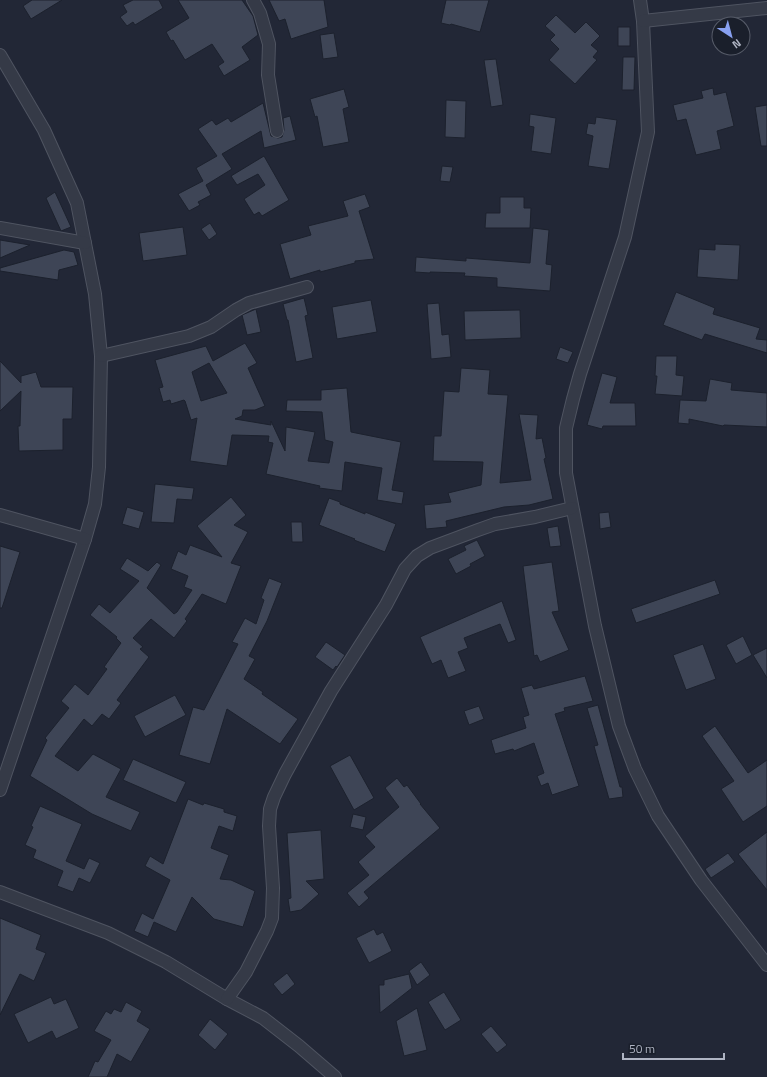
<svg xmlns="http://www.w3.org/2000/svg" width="767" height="1077" viewBox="0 0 767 1077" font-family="'Titillium Web',sans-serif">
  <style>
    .building { fill: #3e4556; stroke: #1c212d; fill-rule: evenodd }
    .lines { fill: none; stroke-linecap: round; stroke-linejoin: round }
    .minor-casing { stroke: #4f5461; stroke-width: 14 }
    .minor { stroke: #353a47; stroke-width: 12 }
  </style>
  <rect width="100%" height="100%" fill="#222736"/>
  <g class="building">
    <polygon points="32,0 62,0 31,19 23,6"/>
    <polygon points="133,0 159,0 163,8 135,25 133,22 127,26 120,17 127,12 123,5"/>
    <polygon points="178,0 242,0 253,16 258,35 242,47 250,60 224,76 218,66 224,62 212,44 185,60 173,40 171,41 166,32 189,18"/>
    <polygon points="269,0 324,0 328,27 291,39 285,19 279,21"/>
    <polygon points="446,0 489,0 480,32 451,24 450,25 441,23"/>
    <polygon points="556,15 575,33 586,22 600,36 591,45 598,51 593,57 597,60 575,84 549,60 559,49 550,40 555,35 545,26"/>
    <rect x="618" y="27" width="12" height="19"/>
    <polygon points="334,33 338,57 323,59 320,35"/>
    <polygon points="623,57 635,57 634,90 622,90"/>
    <polygon points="496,59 503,105 491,107 484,60"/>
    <polygon points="713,88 714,95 726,92 734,126 717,131 721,149 696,155 686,119 677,121 673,105 703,98 701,91"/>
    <polygon points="344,89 349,107 343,109 349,142 323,147 317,116 315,117 310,99"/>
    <polygon points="446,100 466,101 465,138 445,137"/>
    <polygon points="263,103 271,136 278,138 282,137 284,130 283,118 290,116 296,140 264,148 261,131 222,154 232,169 206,185 211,195 198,202 200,205 189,211 178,194 203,181 196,168 217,156 198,129 212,120 216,125 228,118 231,122"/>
    <polygon points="767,105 767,146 761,146 755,107"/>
    <polygon points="530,114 556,118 551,154 531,151 534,127 529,126"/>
    <polygon points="596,117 617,120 609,169 588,166 593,136 586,134 588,123 595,124"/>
    <polygon points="264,156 289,200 262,216 259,212 254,215 244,199 265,185 258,174 237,185 231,176"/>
    <polygon points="442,166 453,167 450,182 440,181"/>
    <polygon points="55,192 71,227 61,231 46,198"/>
    <polygon points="365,194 370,207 359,211 374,259 355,261 355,263 320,272 320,270 290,279 280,244 311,235 308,226 348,216 343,201"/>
    <polygon points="500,197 524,197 524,208 531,208 530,228 485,228 486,213 500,213"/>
    <polygon points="210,223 217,234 209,240 201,229"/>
    <polygon points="183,227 187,255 143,261 139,233"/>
    <polygon points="533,228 549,230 546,264 552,265 550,291 497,287 497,278 464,276 465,273 430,272 430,273 415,272 416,257 466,261 466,258 530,263"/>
    <polygon points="0,240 30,245 0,258"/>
    <polygon points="715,244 740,245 738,280 697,277 699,249 715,250"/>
    <polygon points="64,250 74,252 78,265 59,270 58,280 0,271 0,268"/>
    <polygon points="676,292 715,308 713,314 760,328 756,339 767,340 767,353 705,334 702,340 663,325"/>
    <polygon points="304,298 308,315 305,316 313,358 296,362 288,320 287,320 283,304"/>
    <polygon points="371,300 377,332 337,339 332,307"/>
    <polygon points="439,303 442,335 449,334 451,357 431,359 427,304"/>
    <polygon points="256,309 261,332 247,335 242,315"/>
    <polygon points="520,310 521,338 465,340 464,311"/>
    <path d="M245 343 257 363 248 368 265 406 255 410H243L242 416 235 419 271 425V421L285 451 286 427 315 432 308 461 329 463 333 442 325 440 322 412 286 411 287 400H321V390L347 388 351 432 401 442 392 490 404 492 402 504 377 500 382 468 345 462 342 491 319 488 320 486 266 474 273 443 268 442 269 436 232 435 227 466 190 461 197 418 191 420 185 401 184 400 171 404 170 400 163 402 159 388 163 387 155 360 206 346 213 361ZM209 363 227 393 201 401 192 372Z"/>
    <polygon points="560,347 573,352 568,363 556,359"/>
    <polygon points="656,356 677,356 676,375 684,376 682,396 655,394 657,376 655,376"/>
    <polygon points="0,361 21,383 21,376 36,372 41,387 73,387 72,419 63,419 63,450 19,451 18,426 20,426 21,391 0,411"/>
    <polygon points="461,368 490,370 488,394 508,395 500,483 531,480 519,414 538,415 536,439 542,438 546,458 544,459 553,499 529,505 504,507 446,521 447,527 426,529 424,505 451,502 448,493 481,485 483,462 433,461 434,436 441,436 444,391 459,392"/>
    <polygon points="602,373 617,377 610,403 635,403 636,426 603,426 602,429 587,425"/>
    <polygon points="710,379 732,383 731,390 767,393 767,427 724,425 723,426 689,419 689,424 678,423 680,400 706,401"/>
    <polygon points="155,484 194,488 192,500 177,499 174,523 151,522"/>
    <polygon points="231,497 246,515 234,525 248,532 231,563 241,566 226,604 202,594 185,619 187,621 174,638 151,619 133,638 143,647 140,649 149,657 117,700 121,703 109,719 102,714 92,726 84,719 55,756 78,771 93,754 121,769 106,797 140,812 131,831 92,814 30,776 47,740 45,738 69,708 61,701 75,684 88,695 107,669 104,667 121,643 116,638 117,637 90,615 99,604 110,613 139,581 120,569 127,558 148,571 157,562 161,565 147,588 174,614 177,612 192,590 184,587 188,576 171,569 178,551 186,555 190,545 222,557 197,526"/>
    <polygon points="329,498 340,502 340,504 365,514 365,512 396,524 385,552 354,540 355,539 319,525"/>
    <polygon points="127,507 144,512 139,529 122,524"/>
    <polygon points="609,512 611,527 600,529 599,513"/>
    <polygon points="291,522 302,522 303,542 292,542"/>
    <polygon points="558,526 561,546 550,547 547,528"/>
    <polygon points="477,540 485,556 470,564 471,566 456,574 448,559 466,550 464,546"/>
    <polygon points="0,546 20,552 2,608 0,608"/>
    <polygon points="552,562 559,611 552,612 569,650 540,662 537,655 534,656 523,566"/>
    <polygon points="269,578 282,583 267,621 249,656 255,659 244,679 263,692 262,694 298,719 280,744 227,709 210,764 179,755 193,707 204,710 238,644 232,642 245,618 256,624 264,600 261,598"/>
    <polygon points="715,580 720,594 636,623 631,609"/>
    <polygon points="502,601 516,640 508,643 500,624 464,638 468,648 458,652 466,671 448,678 441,660 432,664 420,637"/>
    <polygon points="743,636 752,655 736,664 726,645"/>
    <polygon points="326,642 345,655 337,667 336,666 333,670 315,657"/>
    <polygon points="703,644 716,679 686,690 673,655"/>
    <polygon points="767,648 767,678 753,655"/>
    <polygon points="585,676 593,701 564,708 565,711 555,714 579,786 552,795 548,783 541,786 537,776 544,773 534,743 514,751 513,749 495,754 491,740 526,728 523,717 529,715 521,688 532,685 534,689"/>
    <polygon points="175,695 186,715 145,737 134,716"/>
    <polygon points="598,705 620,787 622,787 623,797 609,799 594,746 598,745 587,708"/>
    <polygon points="479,706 484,719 469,725 464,711"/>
    <polygon points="715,726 748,773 767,760 767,806 743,822 721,789 734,781 702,736"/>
    <polygon points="350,755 374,798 354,810 330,766"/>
    <polygon points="133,759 186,782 176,803 123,780"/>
    <polygon points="397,778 404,787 407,785 421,804 420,804 440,828 364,892 369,898 359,907 347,893 369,875 358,862 375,847 365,836 399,807 385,788"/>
    <polygon points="188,799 203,805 204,803 224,809 224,812 237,816 233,831 219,826 211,848 229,855 220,879 231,880 255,891 243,927 214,919 192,897 176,932 154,922 148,937 134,931 142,913 153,919 170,880 145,866 150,856 163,864"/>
    <polygon points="40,806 82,824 66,861 84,869 89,858 100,863 90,883 79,878 73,892 57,886 63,871 33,858 36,850 25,845 33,827 31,826"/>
    <polygon points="353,814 366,817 363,830 350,827"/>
    <polygon points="321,830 324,879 306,881 319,894 301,910 290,912 288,899 291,898 287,833"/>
    <polygon points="767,832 767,890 738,854"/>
    <polygon points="728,853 735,862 711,878 705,869"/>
    <polygon points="0,918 41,935 36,949 46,953 34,981 20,974 0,1015"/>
    <polygon points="374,929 377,935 383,932 392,951 369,963 356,938"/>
    <polygon points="421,962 430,975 417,985 409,971"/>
    <polygon points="287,973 295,984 282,995 273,984"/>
    <polygon points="409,974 412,988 380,1013 379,985 384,985 384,980"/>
    <polygon points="444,992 461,1020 445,1030 428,1002"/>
    <polygon points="51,997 54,1004 66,999 79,1028 56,1039 52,1031 28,1043 14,1014"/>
    <polygon points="126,1002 142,1011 137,1021 150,1029 131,1062 117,1054 107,1077 88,1077 95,1061 98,1062 111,1040 94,1031 106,1011 111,1014 114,1009 121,1012"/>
    <polygon points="417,1008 427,1050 404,1056 396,1021"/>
    <polygon points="210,1019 228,1034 215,1050 198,1035"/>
    <polygon points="491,1026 507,1045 497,1053 481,1034"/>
  </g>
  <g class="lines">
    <defs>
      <g id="minor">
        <polyline points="253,0 260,13 269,44 268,75 277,131"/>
        <polyline points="640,0 643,21 648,132 625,237 580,374 573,399 566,428 566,473 595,626 619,726 635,769 658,816 701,880 767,965"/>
        <polyline points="643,21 767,8"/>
        <polyline points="0,55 44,130 77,203 95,294 101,356 99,467 95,504 85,539 0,790"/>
        <polyline points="0,228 85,243"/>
        <polyline points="101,356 189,336 211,327 236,310 249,303 307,287"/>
        <polyline points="0,515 85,539"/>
        <polyline points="0,892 108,933 166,962 227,999 263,1018 299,1046 335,1077"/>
        <polyline points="227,999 246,972 267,931 272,918 273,888 269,826 270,809 274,797 285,774 331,691 386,605 405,569 417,556 430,548 478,530 495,524 535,517 572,508"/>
      </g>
    </defs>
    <use href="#minor" class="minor-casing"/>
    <use href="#minor" class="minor"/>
  </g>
  <g transform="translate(731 36) rotate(144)"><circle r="19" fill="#1a1f2b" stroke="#565b68"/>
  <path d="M0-3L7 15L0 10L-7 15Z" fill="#88a0f0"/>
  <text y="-6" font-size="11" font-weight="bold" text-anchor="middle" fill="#afb4c3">N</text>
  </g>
  <path d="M623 1053v6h101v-6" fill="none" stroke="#afb4c3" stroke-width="2"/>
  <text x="629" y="1053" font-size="12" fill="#afb4c3" stroke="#1a1f2b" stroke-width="3" paint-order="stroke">50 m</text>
</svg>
